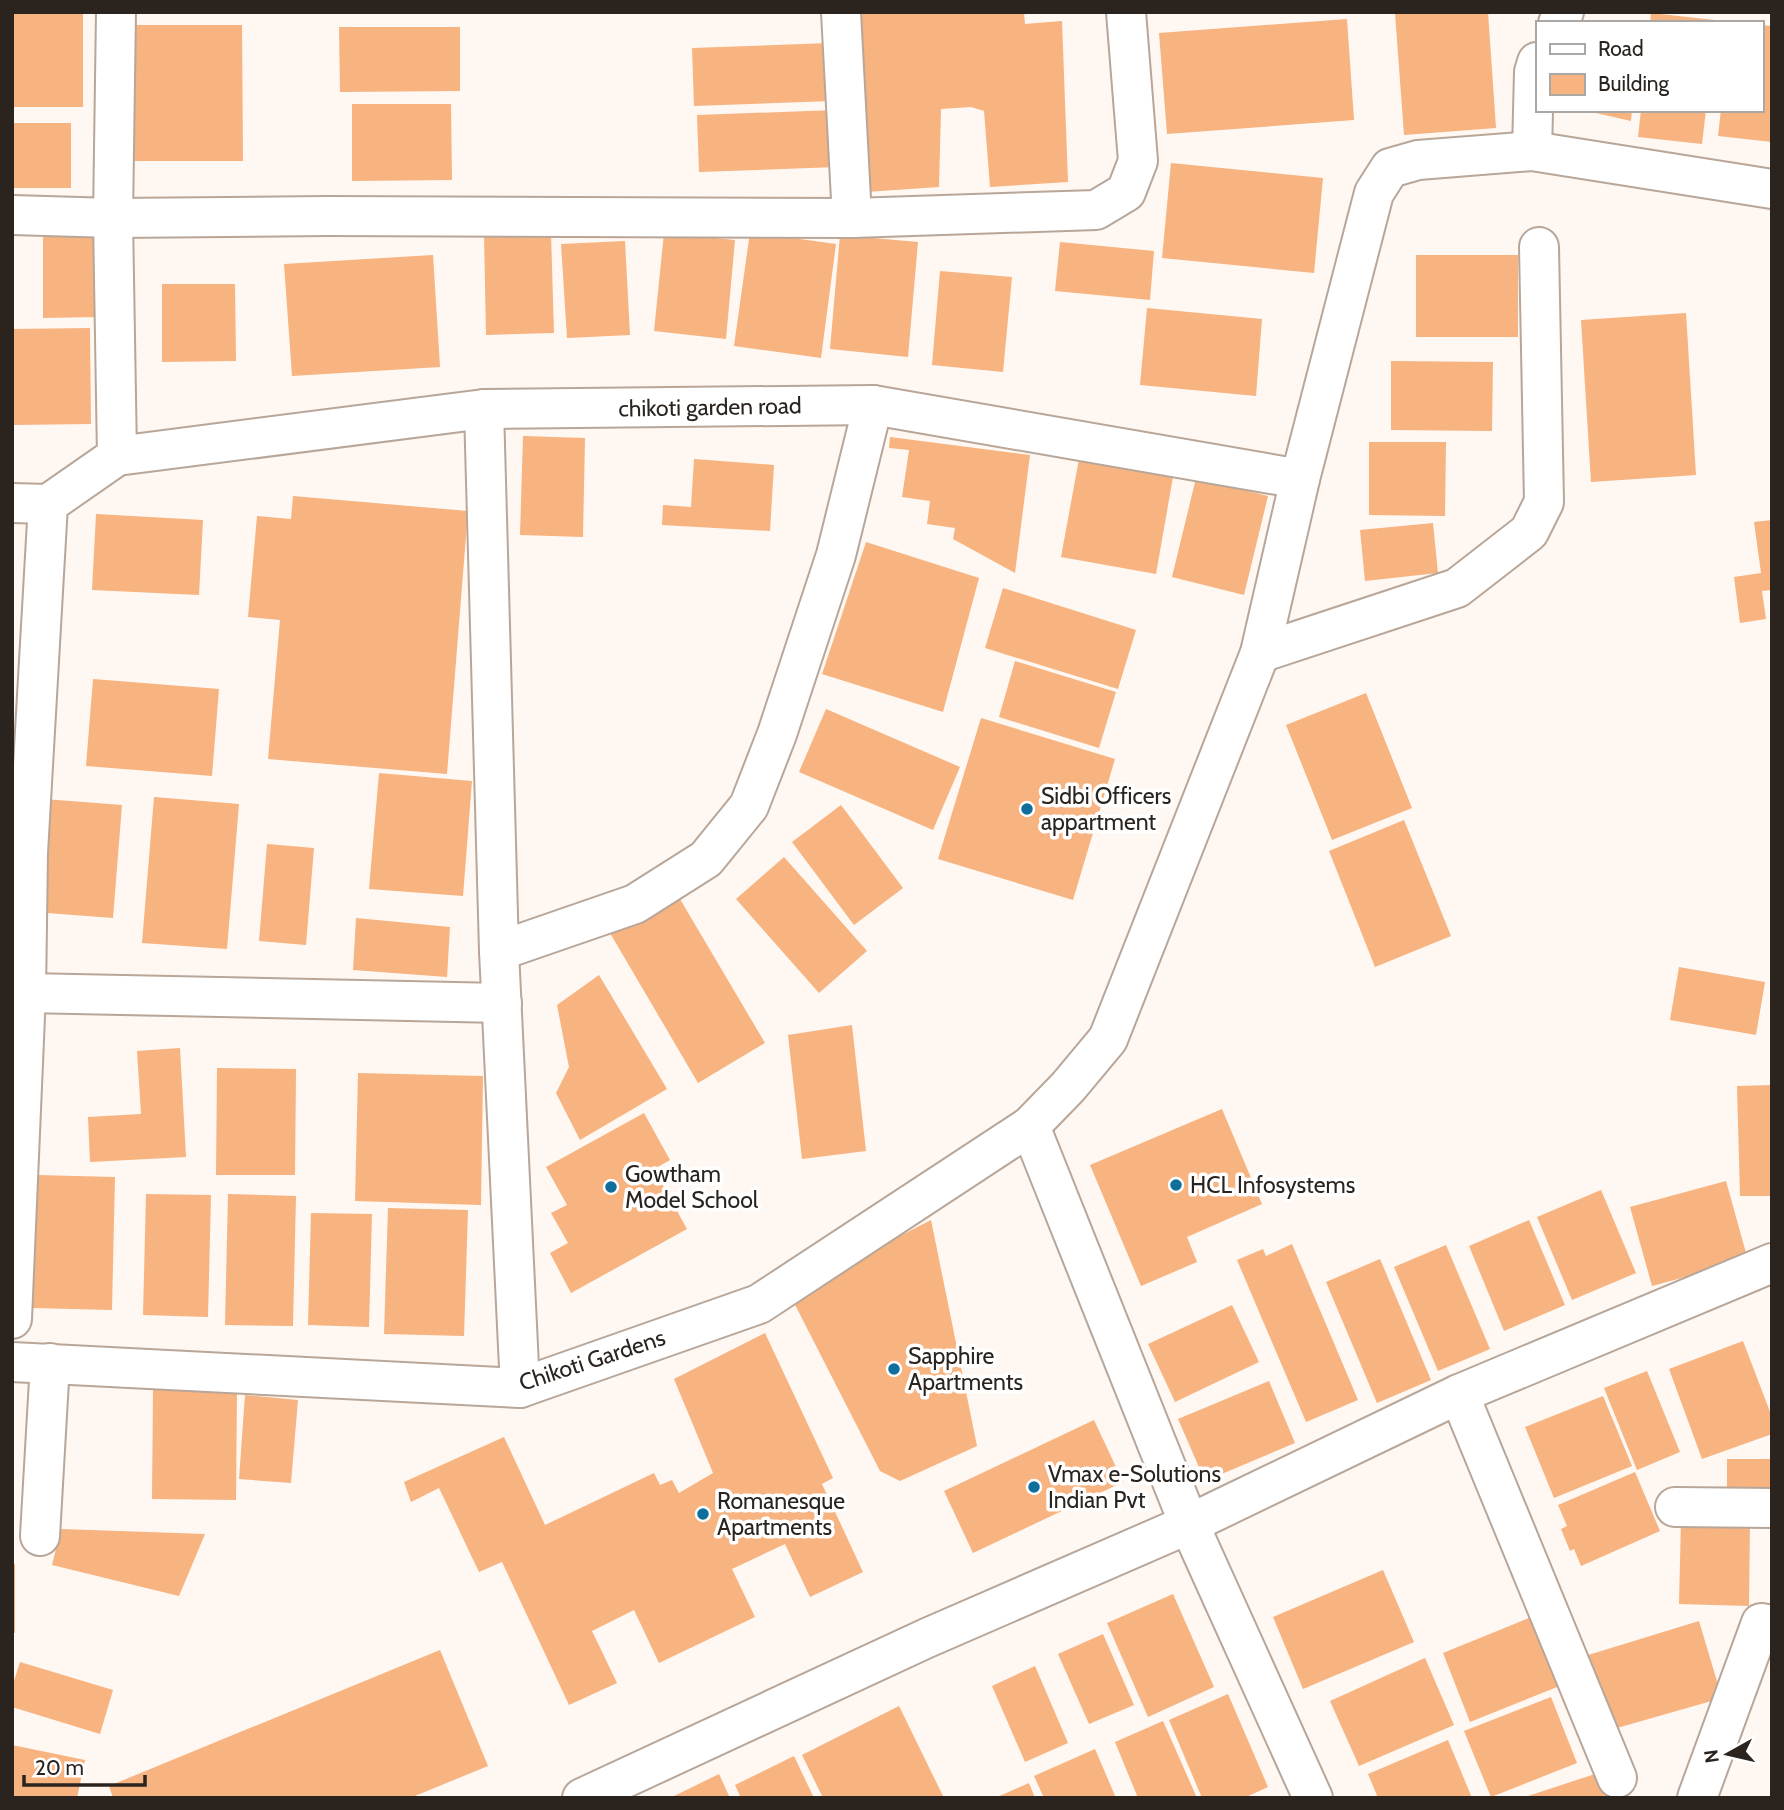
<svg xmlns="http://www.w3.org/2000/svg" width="1784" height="1810" viewBox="0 0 1784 1810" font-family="Cabin,sans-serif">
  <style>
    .building { fill: #f7b380 }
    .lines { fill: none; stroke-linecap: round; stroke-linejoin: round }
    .minor-casing { stroke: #b8a699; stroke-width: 42 }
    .minor { stroke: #fff; stroke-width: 38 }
    .poi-dot { fill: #106e9d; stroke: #fff; stroke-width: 2.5 }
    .labels { text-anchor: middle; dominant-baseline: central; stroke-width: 7; stroke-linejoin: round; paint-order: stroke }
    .street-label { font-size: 23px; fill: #2a231e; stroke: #fff }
    .poi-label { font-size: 23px; fill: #2a231e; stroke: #fff; text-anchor: start }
  </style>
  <rect width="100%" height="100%" fill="#fff7f1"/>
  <g class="building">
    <rect x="12" y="12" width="71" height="95"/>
    <polygon points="1024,12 1025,24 1062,21 1068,182 990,187 984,111 971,107 941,109 939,187 866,192 860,13"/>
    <polygon points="1488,12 1496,128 1404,135 1395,13"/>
    <polygon points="1651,13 1715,20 1715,23 1650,23"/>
    <polygon points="1347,19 1354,120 1167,134 1159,33"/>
    <polygon points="126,25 242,25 243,161 127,161"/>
    <polygon points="1761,25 1772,26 1772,142 1718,136 1721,110 1761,110"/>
    <polygon points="339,27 460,27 460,91 340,92"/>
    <polygon points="830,43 832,101 694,106 692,48"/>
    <polygon points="352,104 451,104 452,180 352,181"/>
    <polygon points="835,110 837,167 699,172 697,115"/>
    <polygon points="1587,110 1632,110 1631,121 1587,111"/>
    <polygon points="1641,110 1706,110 1702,144 1638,137"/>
    <rect x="12" y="123" width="59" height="65"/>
    <polygon points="1171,163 1323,178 1314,273 1162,258"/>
    <polygon points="97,232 97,317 43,318 43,233"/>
    <polygon points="750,232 836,244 821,358 734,346"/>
    <polygon points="551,233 554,333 486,335 484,234"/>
    <polygon points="664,233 735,240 726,339 654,331"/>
    <polygon points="840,235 918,242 908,357 830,349"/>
    <polygon points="625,241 630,335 567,338 561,244"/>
    <polygon points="1060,242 1154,251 1150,300 1055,291"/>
    <polygon points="433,255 440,367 292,376 284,264"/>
    <rect x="1416" y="255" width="102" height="82"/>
    <polygon points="940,271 1012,277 1003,372 932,365"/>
    <polygon points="162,284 235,284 236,361 162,362"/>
    <polygon points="1147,308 1262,319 1256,396 1140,385"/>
    <polygon points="1686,313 1696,475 1591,482 1581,320"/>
    <polygon points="90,328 91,424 12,425 12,329"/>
    <polygon points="1391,361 1493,362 1492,431 1391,430"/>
    <polygon points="523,436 585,438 583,537 520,535"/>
    <polygon points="890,437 1030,455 1015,573 953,539 955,528 927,524 930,501 902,497 909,450 889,448"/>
    <polygon points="1369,442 1446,442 1445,516 1369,515"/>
    <polygon points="694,459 774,465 770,531 662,525 663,505 691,507"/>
    <polygon points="1079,459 1173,477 1156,574 1061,557"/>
    <polygon points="1196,478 1268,496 1244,595 1172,577"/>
    <polygon points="293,496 468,511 447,774 268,759 280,620 248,617 257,516 291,519"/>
    <polygon points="96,514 203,520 199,595 92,590"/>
    <polygon points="1772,520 1772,590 1762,591 1766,619 1740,623 1734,577 1761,573 1754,522"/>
    <polygon points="1433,523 1438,573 1365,581 1360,530"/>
    <polygon points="866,542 979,578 943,712 822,674"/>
    <polygon points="1003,588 1136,630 1118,689 985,648"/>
    <polygon points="1015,661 1116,692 1099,748 999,717"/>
    <polygon points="93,679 219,689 212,776 86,766"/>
    <polygon points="1366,693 1412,808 1332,840 1286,725"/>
    <polygon points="826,709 960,767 933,830 799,772"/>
    <polygon points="981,718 1115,759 1073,900 938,859"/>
    <polygon points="379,773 472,781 463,896 369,889"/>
    <polygon points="154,797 239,804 227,949 142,943"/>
    <polygon points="44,799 122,805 113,918 34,912"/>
    <polygon points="841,805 903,888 854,925 792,842"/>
    <polygon points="1404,820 1451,936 1375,967 1329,851"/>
    <polygon points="267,844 314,848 306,945 259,941"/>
    <polygon points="784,857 867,951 819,993 736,899"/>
    <polygon points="677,894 765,1043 698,1083 610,933"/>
    <polygon points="356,918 450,927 447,977 353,970"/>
    <polygon points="1679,967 1765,982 1756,1035 1670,1020"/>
    <polygon points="599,975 667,1089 580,1140 556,1093 569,1067 557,1005"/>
    <polygon points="852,1025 866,1151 802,1159 788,1035"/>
    <polygon points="180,1048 186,1157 90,1162 88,1117 141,1114 137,1051"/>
    <polygon points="217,1068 296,1069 295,1175 216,1175"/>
    <polygon points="358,1073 483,1076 481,1205 355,1201"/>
    <polygon points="1772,1085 1772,1196 1740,1196 1737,1086"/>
    <polygon points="1222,1109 1262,1204 1187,1237 1197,1262 1141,1286 1090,1165"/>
    <polygon points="644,1113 670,1160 654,1169 687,1229 571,1293 550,1253 568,1243 551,1213 567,1205 546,1167"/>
    <polygon points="37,1175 115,1177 112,1310 33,1308"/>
    <polygon points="1726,1181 1748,1260 1652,1286 1630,1207"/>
    <polygon points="1601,1190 1636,1273 1572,1300 1537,1217"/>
    <polygon points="146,1194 211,1195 208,1317 143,1315"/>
    <polygon points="228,1194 296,1196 293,1326 225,1325"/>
    <polygon points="388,1208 468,1210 464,1336 384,1334"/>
    <polygon points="311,1213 372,1214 369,1327 308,1325"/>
    <polygon points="931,1220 977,1446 900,1481 880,1471 789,1293"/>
    <polygon points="1529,1220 1565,1305 1504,1331 1469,1246"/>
    <polygon points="1292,1244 1358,1400 1306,1422 1237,1260 1263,1249 1266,1256"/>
    <polygon points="1446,1245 1490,1349 1438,1371 1394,1267"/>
    <polygon points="1380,1259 1431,1380 1377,1403 1326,1282"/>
    <polygon points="1232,1305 1259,1362 1175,1402 1148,1344"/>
    <polygon points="765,1333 833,1478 822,1484 863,1572 810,1597 785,1544 732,1569 755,1617 659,1663 634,1610 592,1631 617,1683 569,1705 502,1562 479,1572 439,1488 411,1502 404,1482 504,1437 545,1525 654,1473 660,1485 672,1480 679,1493 713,1473 674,1379"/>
    <polygon points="1743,1341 1772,1417 1772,1434 1702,1459 1669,1369"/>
    <polygon points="1647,1371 1680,1452 1637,1470 1604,1388"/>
    <polygon points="1269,1381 1295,1443 1205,1481 1178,1419"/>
    <polygon points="153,1389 237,1390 236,1500 152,1499"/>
    <polygon points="245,1395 298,1400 291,1483 239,1479"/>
    <polygon points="1603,1396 1632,1466 1554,1498 1525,1427"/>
    <polygon points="1094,1420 1123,1482 973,1553 944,1491"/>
    <polygon points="1727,1459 1772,1459 1772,1504 1727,1505"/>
    <polygon points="1635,1472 1660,1531 1581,1566 1574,1549 1570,1551 1561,1529 1567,1526 1558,1505"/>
    <polygon points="1681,1520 1750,1521 1749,1606 1679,1604"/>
    <polygon points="61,1529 205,1534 179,1596 52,1565"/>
    <rect x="12" y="1564" width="3" height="69"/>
    <polygon points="1383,1570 1414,1642 1303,1689 1273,1617"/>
    <polygon points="1173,1594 1214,1687 1148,1717 1107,1623"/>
    <polygon points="1544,1612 1572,1681 1470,1722 1443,1653"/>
    <polygon points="1699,1621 1722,1698 1610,1730 1585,1656"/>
    <polygon points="1103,1634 1134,1705 1089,1724 1058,1654"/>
    <polygon points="440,1650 488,1766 410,1798 113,1798 109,1786"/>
    <polygon points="1425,1658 1454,1725 1359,1766 1330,1701"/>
    <polygon points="20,1662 113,1690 100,1734 12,1707 12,1687"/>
    <polygon points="1035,1666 1068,1743 1025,1762 992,1686"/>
    <polygon points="1228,1694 1268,1787 1244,1798 1202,1798 1169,1720"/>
    <polygon points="1551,1697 1577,1763 1491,1797 1464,1731"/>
    <polygon points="899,1706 944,1798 823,1798 802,1755"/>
    <polygon points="1163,1721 1197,1798 1138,1798 1115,1742"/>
    <polygon points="1448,1740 1472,1798 1378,1798 1368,1774"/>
    <polygon points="12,1745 85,1760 77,1798 12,1798"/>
    <polygon points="1095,1749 1116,1798 1044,1798 1034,1776"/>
    <polygon points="794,1756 814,1798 741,1798 735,1785"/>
    <polygon points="1601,1772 1612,1798 1525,1798 1525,1797"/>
    <polygon points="719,1774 730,1798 670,1798"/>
    <polygon points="1029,1783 1035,1798 995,1798"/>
  </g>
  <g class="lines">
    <defs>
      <g id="minor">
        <polyline points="841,12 852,218"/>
        <polyline points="1558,23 1564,12"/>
        <polyline points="1532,151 1534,72 1537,62"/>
        <polyline points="12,215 113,218 327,216 852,218 1096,210 1126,192 1138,161 1126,12"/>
        <polyline points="484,409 499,951 520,1388"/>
        <polyline points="117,456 484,409 873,405 1300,479"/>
        <polyline points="12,503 48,504"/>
        <polyline points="1260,653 1457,588 1529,532 1544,502 1539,247"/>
        <polyline points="499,951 635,904 706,859 749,806 777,734 836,555 873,405"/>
        <polyline points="26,993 502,1003"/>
        <polyline points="1030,1126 1189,1524 1313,1798"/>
        <polyline points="12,1319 26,993 28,853 48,504 117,456 113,218 116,12"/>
        <polyline points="12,1362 520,1388 759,1304 1030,1126 1068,1087 1108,1039 1260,653 1300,479 1374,193 1390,168 1418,160 1532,151 1772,189"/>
        <polyline points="1459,1394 1617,1778"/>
        <polyline points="1675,1507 1772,1508"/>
        <polyline points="40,1536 50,1363"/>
        <polyline points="582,1798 927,1638 1189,1524 1459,1394 1772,1263"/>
        <polyline points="1697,1798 1761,1623 1772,1625"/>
      </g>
    </defs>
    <use href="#minor" class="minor-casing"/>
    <use href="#minor" class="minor"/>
  </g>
  <g class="poi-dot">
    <circle cx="1027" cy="809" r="7"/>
    <circle cx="1176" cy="1185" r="7"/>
    <circle cx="611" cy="1187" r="7"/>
    <circle cx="894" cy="1369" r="7"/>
    <circle cx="1034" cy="1487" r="7"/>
    <circle cx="703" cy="1514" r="7"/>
  </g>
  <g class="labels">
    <g class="street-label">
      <text transform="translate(710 407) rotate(-1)">chikoti garden road</text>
      <text transform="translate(592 1360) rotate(-18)">Chikoti Gardens</text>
    </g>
    <g class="poi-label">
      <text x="1041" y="796">Sidbi Officers<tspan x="1041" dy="26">appartment</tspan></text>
      <text x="625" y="1174">Gowtham<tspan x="625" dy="26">Model School</tspan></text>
      <text x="1190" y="1185">HCL Infosystems</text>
      <text x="908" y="1356">Sapphire<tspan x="908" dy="26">Apartments</tspan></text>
      <text x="1048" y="1474">Vmax e-Solutions<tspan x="1048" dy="26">Indian Pvt</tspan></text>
      <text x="717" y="1501">Romanesque<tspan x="717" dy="26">Apartments</tspan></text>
    </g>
  </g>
  <rect width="1784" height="1810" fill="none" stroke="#2a231e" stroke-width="28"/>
  <rect x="1536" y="21" width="228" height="91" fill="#ffffff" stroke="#aaa7a5" stroke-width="2"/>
  <rect x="1550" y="44" width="35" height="10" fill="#ffffff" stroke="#aaa7a5" stroke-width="2"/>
  <text x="1598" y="56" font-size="21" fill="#2a231e">Road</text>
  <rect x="1550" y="74" width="35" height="21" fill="#f7b380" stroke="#aaa7a5" stroke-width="2"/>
  <text x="1598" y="91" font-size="21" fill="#2a231e">Building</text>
  <g transform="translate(1728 1754) rotate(262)" stroke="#ffffff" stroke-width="5" paint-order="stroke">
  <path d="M0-5L12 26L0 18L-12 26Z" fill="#2a231e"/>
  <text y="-10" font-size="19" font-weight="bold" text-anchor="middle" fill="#2a231e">N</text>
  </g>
  <path d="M24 1775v10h121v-10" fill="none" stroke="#2a231e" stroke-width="3.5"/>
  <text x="35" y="1775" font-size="21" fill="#2a231e" stroke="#ffffff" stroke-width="5" paint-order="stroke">20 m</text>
</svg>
